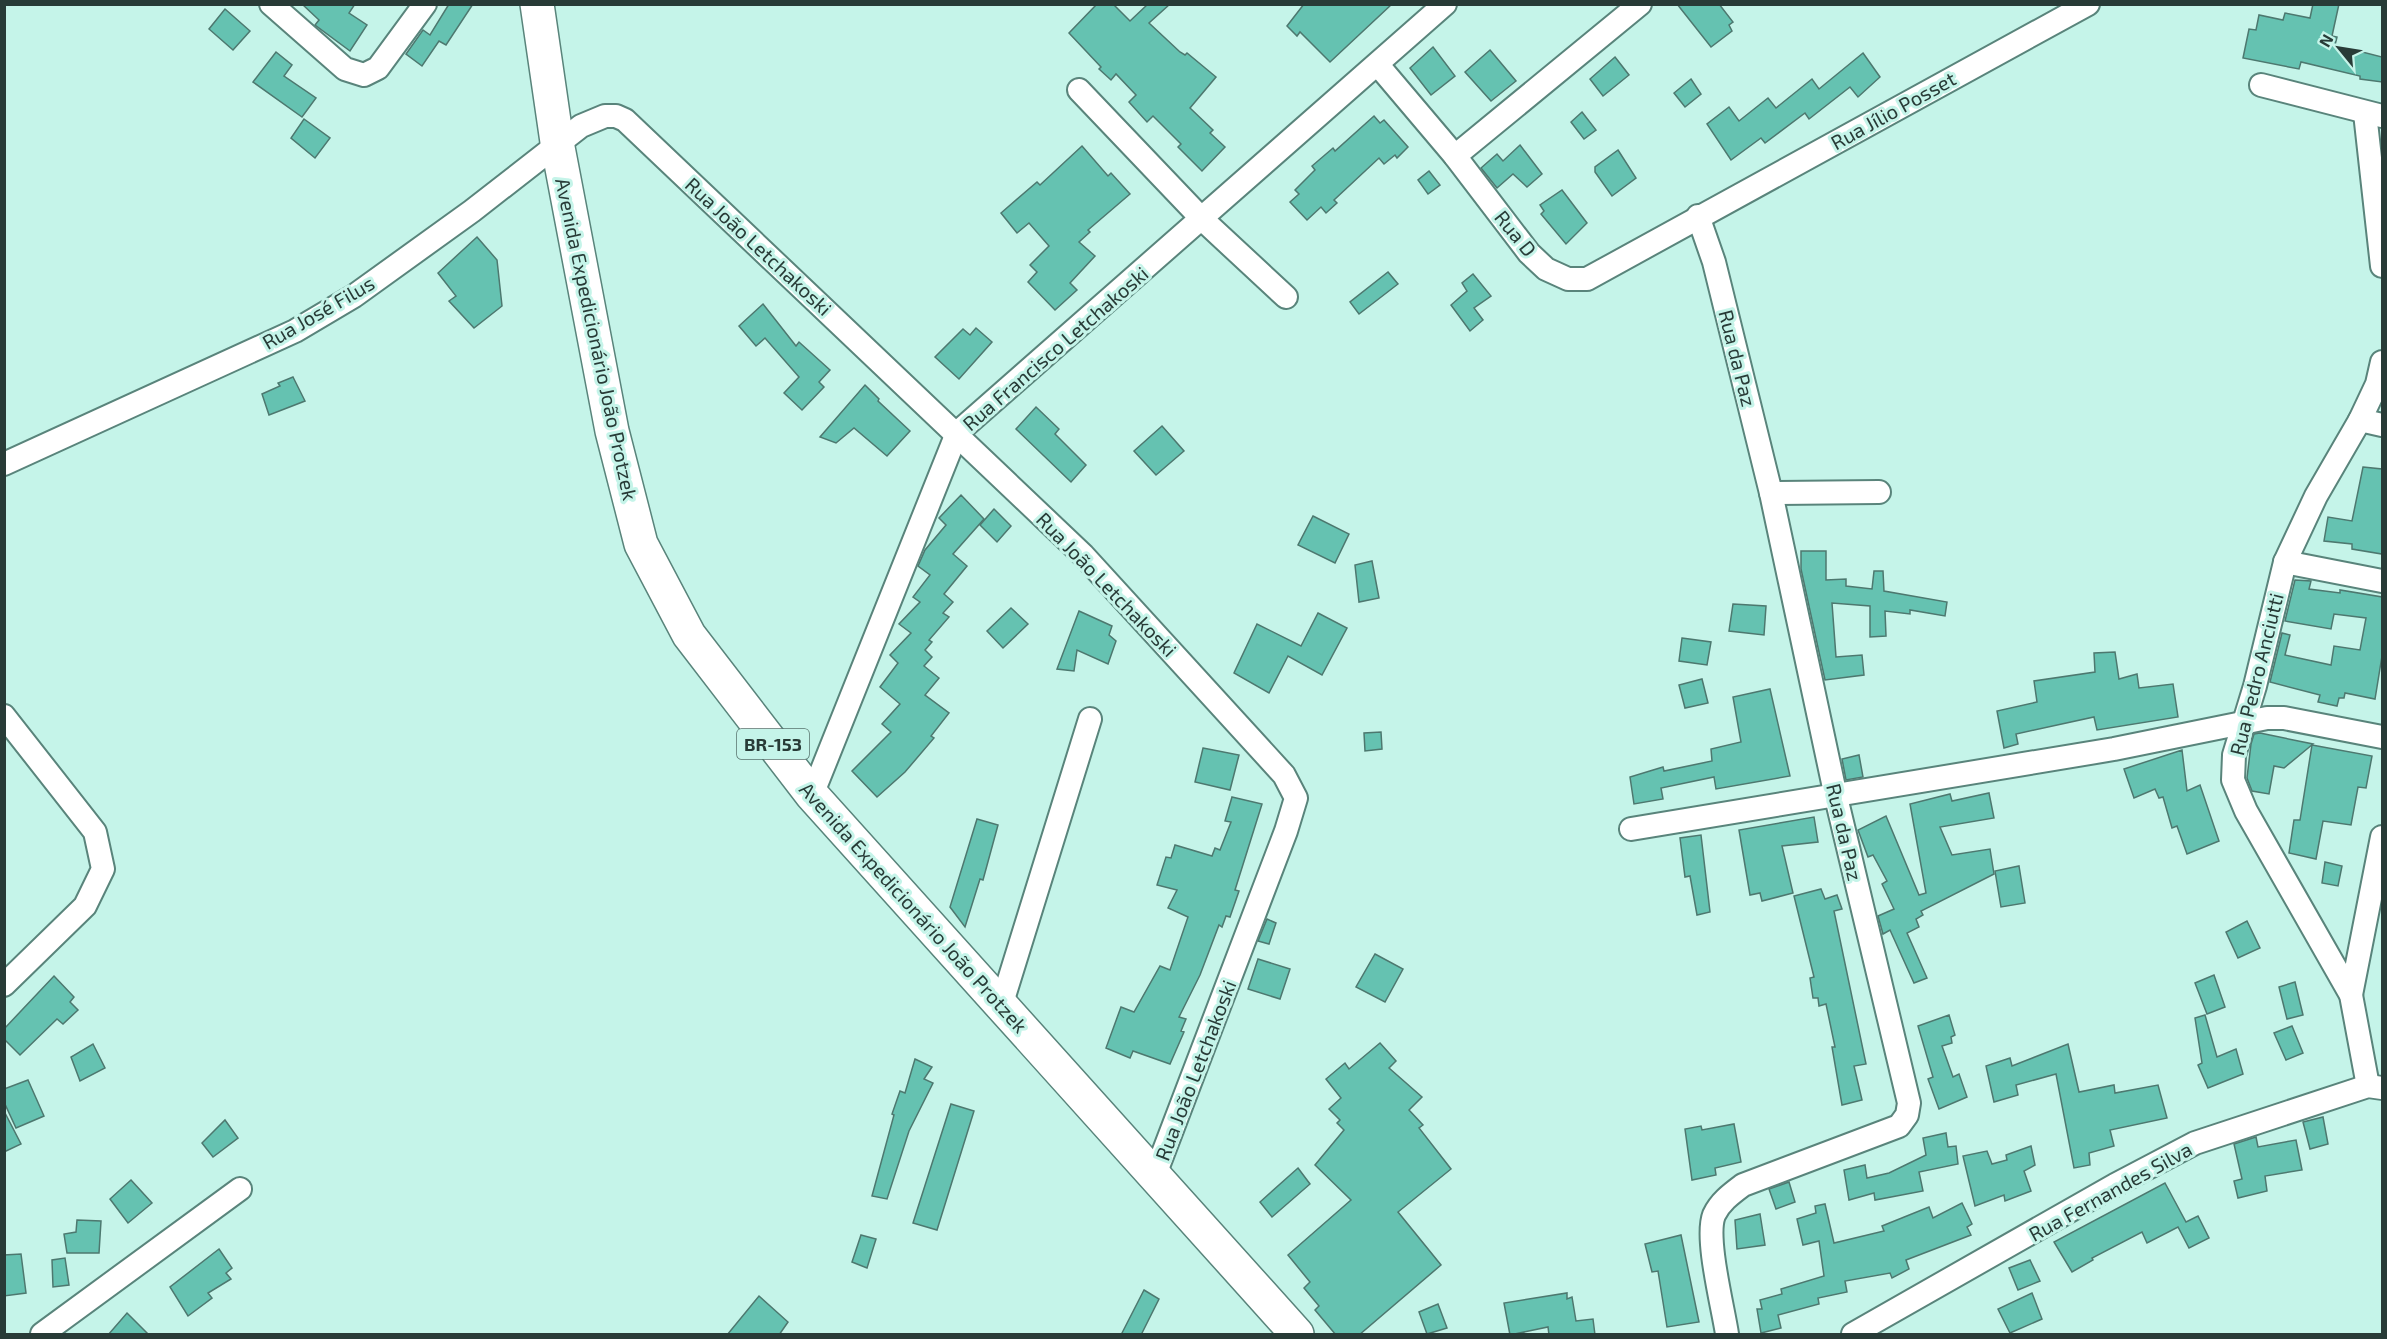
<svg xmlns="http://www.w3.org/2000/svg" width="2387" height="1339" viewBox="0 0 2387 1339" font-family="'Exo 2',sans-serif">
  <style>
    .building { fill: #65c2b1; stroke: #4d786f; stroke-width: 1.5 }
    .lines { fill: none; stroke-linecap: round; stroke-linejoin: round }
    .street-casing { stroke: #59847b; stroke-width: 26 }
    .highway-casing { stroke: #59847b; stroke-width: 36 }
    .street { stroke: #fff; stroke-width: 22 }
    .highway { stroke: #fff; stroke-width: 33 }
    .labels { text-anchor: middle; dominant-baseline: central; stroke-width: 6; stroke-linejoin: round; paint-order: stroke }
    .shield { fill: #c5f4e9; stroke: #57726c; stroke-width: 1.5 }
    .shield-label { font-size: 18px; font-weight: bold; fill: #283b37 }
    .street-label { font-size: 20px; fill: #283b37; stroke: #c5f4e9 }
  </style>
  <rect width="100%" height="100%" fill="#c5f4e9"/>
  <g class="building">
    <polygon points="302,4 355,4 349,13 367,25 350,51 315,25 319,20"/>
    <polygon points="449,4 473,4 446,45 439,41 422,66 406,54 423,30 430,35"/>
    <polygon points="1097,4 1113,4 1130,21 1148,4 1170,4 1149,23 1180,52 1185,55 1187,53 1216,77 1190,108 1213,130 1210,133 1225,147 1202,171 1178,147 1181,144 1153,116 1147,122 1129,102 1136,95 1116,74 1111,80 1099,69 1101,67 1069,33"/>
    <polygon points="1304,4 1392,4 1330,62 1300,32 1297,36 1287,26"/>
    <polygon points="1677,4 1719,4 1733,22 1729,25 1732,31 1711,47"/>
    <polygon points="2313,4 2339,4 2332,36 2337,37 2335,45 2382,57 2382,82 2360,79 2360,76 2301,62 2299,69 2243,58 2249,29 2256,30 2259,15 2283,20 2285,13 2310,18"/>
    <polygon points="225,9 250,31 233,50 209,29"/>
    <polygon points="1433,47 1455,76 1431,95 1410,68"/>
    <polygon points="1490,50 1516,81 1491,101 1465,72"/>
    <polygon points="276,52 292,65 284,76 316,98 302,117 253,82"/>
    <polygon points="1863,53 1880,77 1858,97 1850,87 1809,119 1805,113 1765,143 1761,138 1731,160 1707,124 1729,107 1739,121 1768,98 1776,108 1812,79 1819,89"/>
    <polygon points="1615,57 1629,75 1603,96 1590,79"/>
    <polygon points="1691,79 1701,94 1685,107 1674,93"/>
    <polygon points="1582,112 1596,130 1584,139 1571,122"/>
    <polygon points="1374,116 1380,123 1384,120 1408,147 1397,158 1395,155 1384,164 1379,158 1334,200 1337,203 1326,213 1321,207 1307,220 1290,202 1299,194 1295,190 1315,170 1312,166 1333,148 1335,151"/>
    <polygon points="304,119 330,138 315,158 291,138"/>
    <polygon points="1520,145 1542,174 1527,187 1513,174 1497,188 1481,168 1497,154 1503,161"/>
    <polygon points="1082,146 1108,176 1111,173 1130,194 1088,230 1090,232 1079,242 1095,256 1070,283 1077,290 1055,310 1028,282 1037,272 1030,265 1049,246 1029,223 1017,233 1001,213 1037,182 1040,185"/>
    <polygon points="1618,150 1636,178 1612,196 1595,172 1595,167"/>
    <polygon points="1429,171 1440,185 1428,194 1418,180"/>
    <polygon points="1562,190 1587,223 1566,244 1541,214 1544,211 1540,205"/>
    <polygon points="477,237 497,260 502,306 474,328 449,301 456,296 438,273"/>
    <polygon points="1388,272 1398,284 1359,314 1350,302"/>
    <polygon points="1473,274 1491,296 1474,308 1483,320 1470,331 1451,305 1467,291 1462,283"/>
    <polygon points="763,304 796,346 799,342 830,370 819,382 824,387 802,410 784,393 799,377 765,338 756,346 739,326"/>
    <polygon points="976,328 992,342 959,379 935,357 963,329 970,335"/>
    <polygon points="293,377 305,401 269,415 262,394 280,386 278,383"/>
    <polygon points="865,385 879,399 878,401 910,431 887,456 854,428 836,443 820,437"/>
    <polygon points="1036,407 1059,429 1055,434 1086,465 1071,482 1016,429"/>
    <polygon points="1162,426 1184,451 1156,475 1134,451"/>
    <polygon points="2363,467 2382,469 2382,554 2352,549 2352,544 2324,541 2328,517 2352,521"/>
    <polygon points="961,495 984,519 953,554 967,566 944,594 953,602 943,613 949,617 929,640 932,642 925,650 932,657 924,666 939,678 925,695 949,713 931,736 934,738 905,772 877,797 852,771 891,732 882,724 900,704 880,687 898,663 890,655 911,633 899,624 920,602 913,597 930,575 918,566 925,550 946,525 939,518"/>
    <polygon points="994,509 1011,526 997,542 980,525"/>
    <polygon points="1313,516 1349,534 1335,563 1298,545"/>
    <polygon points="1801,551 1826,551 1826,580 1846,579 1846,586 1872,589 1874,571 1883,571 1884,591 1947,602 1945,616 1910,610 1910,614 1885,611 1886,636 1870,637 1870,606 1832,603 1836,657 1862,655 1864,675 1825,680 1801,569"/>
    <polygon points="1372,561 1379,598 1359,602 1355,565"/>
    <polygon points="2295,580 2311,581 2309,589 2340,593 2340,590 2382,597 2382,656 2375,699 2345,693 2344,698 2339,698 2337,706 2318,702 2320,695 2270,682 2282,633 2290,635 2285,655 2331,665 2334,646 2360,650 2366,618 2334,614 2331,629 2285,621"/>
    <polygon points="1733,604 1766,606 1764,635 1729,631"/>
    <polygon points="1011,608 1028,624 1003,648 987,631"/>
    <polygon points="1079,611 1112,626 1109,635 1116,641 1108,664 1077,650 1074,671 1057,669"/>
    <polygon points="1318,613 1347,628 1322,675 1288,656 1269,693 1234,673 1257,624 1301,646"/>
    <polygon points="1682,638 1711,642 1707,665 1679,661"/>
    <polygon points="2115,652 2119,679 2137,674 2139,688 2173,684 2178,717 2097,730 2094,717 2016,734 2018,744 2004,748 1997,711 2037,702 2034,681 2095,672 2094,653"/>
    <polygon points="1702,679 1708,703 1685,708 1679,685"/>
    <polygon points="1770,689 1790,776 1716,789 1714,777 1661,788 1663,799 1634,804 1630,777 1663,767 1664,771 1712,761 1711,749 1741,742 1733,697"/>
    <polygon points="1381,732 1382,749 1365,751 1364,733"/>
    <polygon points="2260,733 2313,744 2284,768 2274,766 2269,794 2252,791 2247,778 2251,744 2254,734"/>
    <polygon points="2312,745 2372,756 2366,788 2358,787 2351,825 2323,821 2316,859 2289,853 2294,820 2300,820"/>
    <polygon points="1203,748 1239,755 1230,790 1195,782"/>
    <polygon points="2182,750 2187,791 2200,785 2219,841 2187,854 2177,826 2172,828 2163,797 2159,798 2155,789 2134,798 2124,769"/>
    <polygon points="1859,755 1863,777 1846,780 1842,759"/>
    <polygon points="1989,793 1994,818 1940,827 1952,855 1990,849 1994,874 1921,911 1923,915 1916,919 1919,927 1907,933 1927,978 1914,983 1890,930 1883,934 1878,916 1894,909 1882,884 1887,881 1873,855 1868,857 1858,830 1886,816 1919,895 1926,893 1910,804 1950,794 1952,801"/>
    <polygon points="1232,797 1262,804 1235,890 1239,891 1230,917 1226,916 1222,927 1219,925 1200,975 1179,1017 1186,1019 1181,1031 1184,1032 1170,1064 1133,1051 1130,1058 1106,1048 1121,1007 1134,1012 1160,966 1170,970 1188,917 1168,908 1177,890 1157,885 1166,857 1171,858 1175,845 1212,856 1215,848 1220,850 1231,822 1225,821"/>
    <polygon points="1814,817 1818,842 1782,846 1793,893 1762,901 1760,893 1750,895 1739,830"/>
    <polygon points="977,819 998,825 983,880 980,879 965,927 950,907"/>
    <polygon points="1701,835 1710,912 1697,915 1690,876 1685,877 1680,838"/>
    <polygon points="2325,862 2342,866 2338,886 2322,883"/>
    <polygon points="2019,866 2025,903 2001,907 1995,871"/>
    <polygon points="1821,889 1825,899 1837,895 1842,909 1834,911 1866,1064 1854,1066 1862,1100 1842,1105 1832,1047 1835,1047 1826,1004 1819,1006 1818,998 1813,998 1810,978 1814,977 1794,896"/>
    <polygon points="1267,919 1276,923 1269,944 1258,941"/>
    <polygon points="2247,921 2260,948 2238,958 2226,932"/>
    <polygon points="1375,954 1403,969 1385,1002 1356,987"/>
    <polygon points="1258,959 1290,969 1280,999 1248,989"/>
    <polygon points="2214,975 2225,1007 2207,1014 2195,983"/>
    <polygon points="54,976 74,997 70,1002 78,1010 63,1024 57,1019 20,1055 4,1039 4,1029"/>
    <polygon points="2295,982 2303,1015 2287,1019 2279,987"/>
    <polygon points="1949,1015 1955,1035 1951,1037 1952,1043 1942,1046 1953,1077 1959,1074 1967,1097 1939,1109 1928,1079 1933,1077 1918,1026"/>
    <polygon points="2205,1015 2217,1057 2236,1049 2243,1074 2208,1088 2198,1065 2202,1063 2195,1018"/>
    <polygon points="2292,1026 2303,1053 2286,1060 2274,1033"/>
    <polygon points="1380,1043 1396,1061 1389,1068 1422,1097 1409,1110 1423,1125 1419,1128 1451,1169 1398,1212 1441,1265 1359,1335 1336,1335 1315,1310 1319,1306 1304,1288 1310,1282 1288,1255 1351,1200 1315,1165 1344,1130 1337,1123 1340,1120 1329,1109 1341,1098 1326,1079 1345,1063 1349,1069"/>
    <polygon points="93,1044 105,1068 80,1081 71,1057"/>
    <polygon points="2068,1044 2079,1092 2114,1085 2115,1093 2158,1085 2167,1118 2110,1130 2114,1146 2089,1153 2090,1165 2074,1168 2056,1074 2016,1085 2018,1095 1994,1102 1986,1066 2010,1058 2012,1066"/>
    <polygon points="915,1059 932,1067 924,1079 933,1083 909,1131 887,1199 872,1196 894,1115 892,1114 900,1091 905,1093"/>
    <polygon points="28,1080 44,1116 16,1128 4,1102 4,1089"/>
    <polygon points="951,1104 974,1111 937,1230 913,1223"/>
    <polygon points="4,1111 21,1144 4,1152"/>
    <polygon points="2323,1117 2328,1144 2310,1149 2303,1122"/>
    <polygon points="225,1120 238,1138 213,1157 202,1143"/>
    <polygon points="1734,1124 1741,1162 1715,1168 1716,1175 1692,1180 1685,1129 1701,1126 1702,1130"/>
    <polygon points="1946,1133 1948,1147 1956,1146 1958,1164 1919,1172 1923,1191 1875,1200 1874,1193 1849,1200 1844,1170 1865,1165 1867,1178 1889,1173 1926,1155 1923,1138"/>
    <polygon points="2256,1137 2258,1147 2296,1140 2302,1170 2265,1176 2267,1191 2238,1198 2234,1181 2242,1179 2234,1144"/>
    <polygon points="2031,1146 2035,1165 2024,1171 2031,1191 2005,1201 2004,1195 1975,1206 1963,1156 1987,1151 1992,1164 2007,1160 2006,1155"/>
    <polygon points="1298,1168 1310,1184 1272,1217 1260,1202"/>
    <polygon points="131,1180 152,1203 128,1223 110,1199"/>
    <polygon points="1789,1182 1795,1202 1776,1209 1769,1189"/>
    <polygon points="2165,1183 2186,1222 2198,1216 2209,1238 2189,1248 2178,1227 2147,1243 2142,1232 2092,1258 2093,1260 2072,1272 2054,1242"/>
    <polygon points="1962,1203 1972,1224 1967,1227 1971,1235 1906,1260 1909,1269 1892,1278 1890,1273 1845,1281 1847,1292 1818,1298 1819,1304 1778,1315 1781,1328 1761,1333 1757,1309 1762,1309 1760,1300 1782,1294 1781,1289 1824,1276 1819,1241 1803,1245 1797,1219 1816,1213 1815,1206 1825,1204 1834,1243 1884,1231 1882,1226 1929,1207 1933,1218"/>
    <polygon points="1760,1214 1765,1245 1737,1249 1735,1220"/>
    <polygon points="77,1220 101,1221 99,1253 67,1253 64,1234 76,1232"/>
    <polygon points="861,1235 876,1239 867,1268 852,1262"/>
    <polygon points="1681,1235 1699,1322 1667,1327 1658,1271 1652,1272 1645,1244"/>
    <polygon points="219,1249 232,1268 226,1273 231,1279 208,1293 212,1298 188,1316 170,1287"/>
    <polygon points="21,1254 26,1293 4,1296 4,1255"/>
    <polygon points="65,1258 69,1285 53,1287 52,1260"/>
    <polygon points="2030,1260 2040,1281 2018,1290 2009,1268"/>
    <polygon points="1144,1290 1159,1299 1141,1335 1121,1335"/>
    <polygon points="1567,1293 1567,1299 1572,1297 1576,1321 1593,1319 1595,1335 1549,1335 1548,1327 1510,1335 1504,1303"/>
    <polygon points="2032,1293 2042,1319 2010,1333 1998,1309"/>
    <polygon points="759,1296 788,1322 779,1335 727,1335"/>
    <polygon points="1438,1304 1447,1328 1427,1334 1419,1312"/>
    <polygon points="127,1313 149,1335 108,1335"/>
  </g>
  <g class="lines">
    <defs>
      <g id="street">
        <polyline points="271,4 345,69 364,75 378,68 425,4"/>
        <polyline points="1378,65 1455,156 1529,253 1546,269 1568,279 1587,279 2088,4"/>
        <polyline points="2261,85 2382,116"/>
        <polyline points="1079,90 1202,219 1286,297"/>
        <polyline points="2365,113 2382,266"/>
        <polyline points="1455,156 1640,4"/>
        <path d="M1698 216 1714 262 1771 493 1836 797 1909 1103 1907 1115 1899 1126 1743 1185C1731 1194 1720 1202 1714 1215 1705 1238 1723 1307 1727 1334"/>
        <polyline points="2360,420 2382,425"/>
        <polyline points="4,464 295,331 354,296 472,211 581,126 605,116 616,116 625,120 1083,555 1284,775 1296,798 1286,831 1154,1177"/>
        <polyline points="1771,493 1879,492"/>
        <polyline points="2285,562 2382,581"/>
        <polyline points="4,716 95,832 103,869 85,906 4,985"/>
        <polyline points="812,795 957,433 1445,4"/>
        <polyline points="1631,829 2114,749 2267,718 2284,718 2382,737"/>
        <polyline points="2351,995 2382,837"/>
        <polyline points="1001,1006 1090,719"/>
        <polyline points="2368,1086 2351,995 2246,811 2233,780 2234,755 2255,686 2285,562 2316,496 2360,420 2377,384 2382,362"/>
        <polyline points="42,1334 240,1189"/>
        <polyline points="1853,1334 2115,1185 2195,1143 2368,1086 2382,1088"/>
      </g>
      <polyline id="highway" points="537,4 557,142 612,431 641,544 689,635 812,795 1297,1334"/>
    </defs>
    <use href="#street" class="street-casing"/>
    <use href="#highway" class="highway-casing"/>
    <use href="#street" class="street"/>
    <use href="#highway" class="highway"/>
  </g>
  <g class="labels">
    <rect class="shield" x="737" y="729" width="72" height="30" rx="4.5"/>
    <g class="shield-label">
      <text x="773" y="744">BR-153</text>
    </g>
    <g class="street-label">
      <text transform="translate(1893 110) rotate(-29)">Rua Jílio Posset</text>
      <text transform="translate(1516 233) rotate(51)">Rua D</text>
      <text transform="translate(759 246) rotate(43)">Rua João Letchakoski</text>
      <text transform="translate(318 312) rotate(-30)">Rua José Filus</text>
      <text transform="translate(597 339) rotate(78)">Avenida Expedicionário João Protzek</text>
      <text transform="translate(1055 348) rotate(-41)">Rua Francisco Letchakoski</text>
      <text transform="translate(1738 358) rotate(76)">Rua da Paz</text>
      <text transform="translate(1107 584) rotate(46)">Rua João Letchakoski</text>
      <text transform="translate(2256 674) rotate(-76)">Rua Pedro Anciutti</text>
      <text transform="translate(1845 832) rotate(77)">Rua da Paz</text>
      <text transform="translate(914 907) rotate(48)">Avenida Expedicionário João Protzek</text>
      <text transform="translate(1195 1070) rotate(-69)">Rua João Letchakoski</text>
      <text transform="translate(2110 1191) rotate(-29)">Rua Fernandes Silva</text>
    </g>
  </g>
  <rect width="2387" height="1339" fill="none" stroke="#283b37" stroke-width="12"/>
  <g transform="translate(2339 48) rotate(300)" stroke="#c5f4e9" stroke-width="4.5" paint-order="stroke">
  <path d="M0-4.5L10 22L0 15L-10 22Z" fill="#283b37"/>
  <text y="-9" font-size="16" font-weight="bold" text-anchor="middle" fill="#283b37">N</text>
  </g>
</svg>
